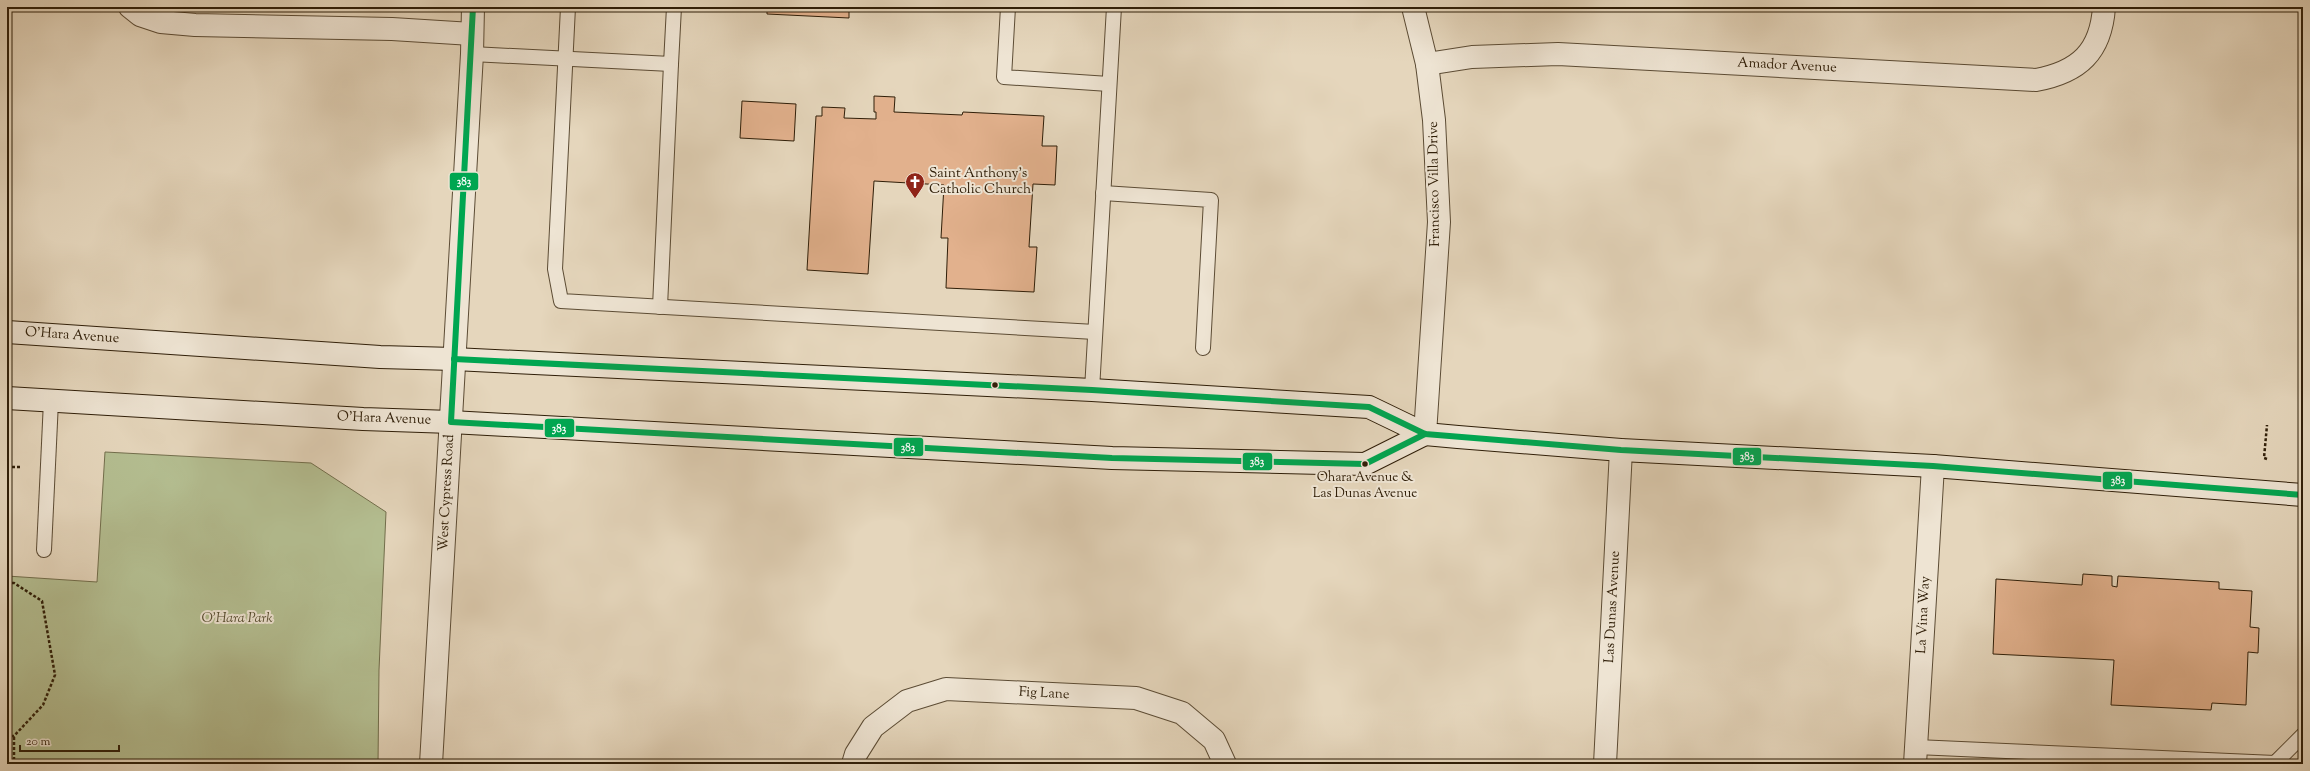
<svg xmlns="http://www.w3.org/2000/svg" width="2310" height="771" viewBox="0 0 2310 771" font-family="'Sorts Mill Goudy',serif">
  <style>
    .green { fill: #b4be91; stroke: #726e4c }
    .building { fill: #e2b18d; stroke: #2f1e08 }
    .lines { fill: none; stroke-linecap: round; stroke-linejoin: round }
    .service-casing { stroke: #5c4c35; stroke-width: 16 }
    .minor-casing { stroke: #5c4c35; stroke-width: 24 }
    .tertiary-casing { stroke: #5c4c35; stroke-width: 24 }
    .secondary-casing { stroke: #2f1e08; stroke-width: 24 }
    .path { stroke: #2f1e08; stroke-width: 2.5; stroke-dasharray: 3 2; stroke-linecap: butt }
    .service { stroke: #eee4d3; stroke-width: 14 }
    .minor { stroke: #eee4d3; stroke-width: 22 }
    .tertiary { stroke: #eee4d3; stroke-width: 22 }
    .secondary { stroke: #eee4d3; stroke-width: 22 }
    .bus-1-casing { stroke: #eee4d3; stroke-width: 9 }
    .bus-1 { stroke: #00a651; stroke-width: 6 }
    .bus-dot { fill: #2f1e08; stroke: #eee4d3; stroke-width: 1.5 }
    .labels { text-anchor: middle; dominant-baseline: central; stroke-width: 4; stroke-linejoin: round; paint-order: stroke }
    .bus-label { font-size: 13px; fill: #2f1e08; stroke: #eee4d3 }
    .street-label { font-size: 14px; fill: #2f1e08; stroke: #eee4d3 }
    .poi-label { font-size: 14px; fill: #2f1e08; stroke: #eee4d3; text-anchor: start }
    .park-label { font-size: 14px; font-style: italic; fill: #574e31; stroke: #eee4d3 }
    .line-badge { stroke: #eee4d3; stroke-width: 1.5 }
    .badge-label { font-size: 11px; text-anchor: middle; font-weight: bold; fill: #fff }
  </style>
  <rect width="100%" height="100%" fill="#e5d6bc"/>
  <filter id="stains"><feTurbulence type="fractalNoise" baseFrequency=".005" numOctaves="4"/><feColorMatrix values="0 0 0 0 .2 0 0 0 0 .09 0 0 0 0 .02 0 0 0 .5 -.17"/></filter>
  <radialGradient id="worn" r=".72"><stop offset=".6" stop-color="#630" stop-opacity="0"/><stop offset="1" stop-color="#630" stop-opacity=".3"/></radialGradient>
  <polygon class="green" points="105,452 311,463 386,512 379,670 378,764 7,764 7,576 97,582"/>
  <g class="building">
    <polygon points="767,7 849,7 849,18 767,14"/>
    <polygon points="874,96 895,97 894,112 962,115 963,112 1044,116 1042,146 1057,146 1055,185 1033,184 1029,247 1037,247 1034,292 946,288 948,238 941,238 944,185 874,181 868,274 807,270 816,116 822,116 822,107 845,108 844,118 876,119 876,112 874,112"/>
    <polygon points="742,101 796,104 794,141 740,138"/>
    <polygon points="2083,574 2112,576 2112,586 2117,587 2118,576 2219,582 2219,589 2252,591 2250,627 2259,628 2258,653 2248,652 2246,705 2212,703 2211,710 2111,705 2114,660 1993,654 1996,579 2082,585"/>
  </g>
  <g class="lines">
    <defs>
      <g id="service">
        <polyline points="568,7 555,269 561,301 1095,332"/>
        <polyline points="1008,7 1004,77 1109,84"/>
        <polyline points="472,54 671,64 674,7"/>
        <polyline points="1103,193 1211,200 1203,348"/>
        <polyline points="660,307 671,64"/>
        <polyline points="1092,390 1114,7"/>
        <polyline points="44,550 51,401"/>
        <polyline points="1916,747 2275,763 2303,735"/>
      </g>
      <g id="minor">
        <polyline points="130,7 140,15 161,22 195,25 392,29 472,34"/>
        <polyline points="1413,7 1427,64 1434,120 1439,222 1425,434"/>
        <path d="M1427 64 1472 57 1558 54 2036 80C2079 72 2101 52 2104 7"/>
        <polyline points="853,764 856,754 873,727 907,701 946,689 1136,698 1182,713 1214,740 1225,764"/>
        <polyline points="1605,764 1621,450"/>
        <polyline points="1915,764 1933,466"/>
      </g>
      <polyline id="tertiary" points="431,764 472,54 473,7"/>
      <g id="secondary">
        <polyline points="7,332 380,357 454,359 1092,390 1369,407 1425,434 1458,437 1621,450 1933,466 2303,495"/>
        <polyline points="7,398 363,419 451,422 1112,458 1365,464 1425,434"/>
      </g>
    </defs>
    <use href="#service" class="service-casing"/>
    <use href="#minor" class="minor-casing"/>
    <use href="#tertiary" class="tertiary-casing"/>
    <use href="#secondary" class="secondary-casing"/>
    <g class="path">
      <polyline points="2267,459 2264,458 2267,425"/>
      <polyline points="7,467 22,467"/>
      <polyline points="7,583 14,583 42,601 55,675 43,705 14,736 7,736"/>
      <polyline points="14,737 14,764"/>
    </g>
    <use href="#service" class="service"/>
    <use href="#minor" class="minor"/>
    <use href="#tertiary" class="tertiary"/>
    <use href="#secondary" class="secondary"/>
    <defs>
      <g id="bus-1">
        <polyline points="473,7 451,422 1112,458 1365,464 1425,434"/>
        <polyline points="454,359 1092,390 1369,407 1425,434 1621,450 1933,466 2303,495"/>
      </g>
    </defs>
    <use href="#bus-1" class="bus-1-casing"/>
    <use href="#bus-1" class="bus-1"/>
  </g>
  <defs>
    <symbol id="church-pin" viewBox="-11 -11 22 30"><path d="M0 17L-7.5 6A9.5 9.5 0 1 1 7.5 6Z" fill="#8f2418" stroke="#eee4d3"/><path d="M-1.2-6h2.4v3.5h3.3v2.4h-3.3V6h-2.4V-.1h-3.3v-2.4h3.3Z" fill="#fff"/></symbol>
  </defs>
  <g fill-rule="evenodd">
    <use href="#church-pin" x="904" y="171" width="22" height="30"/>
  </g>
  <g class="bus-dot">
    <circle cx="995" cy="385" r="3.5"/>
    <circle cx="1365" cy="464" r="3.5"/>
  </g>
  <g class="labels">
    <g class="bus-label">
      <text x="1365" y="478">Ohara Avenue &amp;<tspan x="1365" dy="16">Las Dunas Avenue</tspan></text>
    </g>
    <g class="street-label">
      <text transform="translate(1787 66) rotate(3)">Amador Avenue</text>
      <text transform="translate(1435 184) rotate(-91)">Francisco Villa Drive</text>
      <text transform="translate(72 336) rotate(4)">O'Hara Avenue</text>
      <text transform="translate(384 419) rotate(2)">O'Hara Avenue</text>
      <text transform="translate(447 493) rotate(-87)">West Cypress Road</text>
      <text transform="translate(1613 607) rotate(-87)">Las Dunas Avenue</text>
      <text transform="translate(1924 615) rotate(-87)">La Vina Way</text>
      <text transform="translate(1044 694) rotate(3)">Fig Lane</text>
    </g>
    <g class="poi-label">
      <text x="929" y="174">Saint Anthony's<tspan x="929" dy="16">Catholic Church</tspan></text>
    </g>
    <g class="park-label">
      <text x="237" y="619">O'Hara Park</text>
    </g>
  </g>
  <g class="line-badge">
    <rect x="449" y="172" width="30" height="19" rx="4" fill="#00a651"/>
    <rect x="544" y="418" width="31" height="20" rx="4" fill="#00a651"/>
    <rect x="893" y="437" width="31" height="20" rx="4" fill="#00a651"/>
    <rect x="1732" y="447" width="30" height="19" rx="4" fill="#00a651"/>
    <rect x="1242" y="452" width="31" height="19" rx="4" fill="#00a651"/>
    <rect x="2102" y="471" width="31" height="19" rx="4" fill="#00a651"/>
  </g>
  <g class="badge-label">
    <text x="464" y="185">383</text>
    <text x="559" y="432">383</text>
    <text x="908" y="451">383</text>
    <text x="1747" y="460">383</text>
    <text x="1257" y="465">383</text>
    <text x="2118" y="484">383</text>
  </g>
  <rect width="2310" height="771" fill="none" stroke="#e5d6bc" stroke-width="24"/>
  <rect x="8" y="8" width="2294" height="755" fill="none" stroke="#2f1e08" stroke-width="2"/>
  <rect x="12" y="12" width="2286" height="747" fill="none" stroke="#2f1e08"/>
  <path d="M20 745v6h99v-6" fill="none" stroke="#2f1e08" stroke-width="2"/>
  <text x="26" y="745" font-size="12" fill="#2f1e08" stroke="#eee4d3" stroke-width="3" paint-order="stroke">20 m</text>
  <rect width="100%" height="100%" filter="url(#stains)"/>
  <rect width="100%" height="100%" fill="url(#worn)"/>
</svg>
